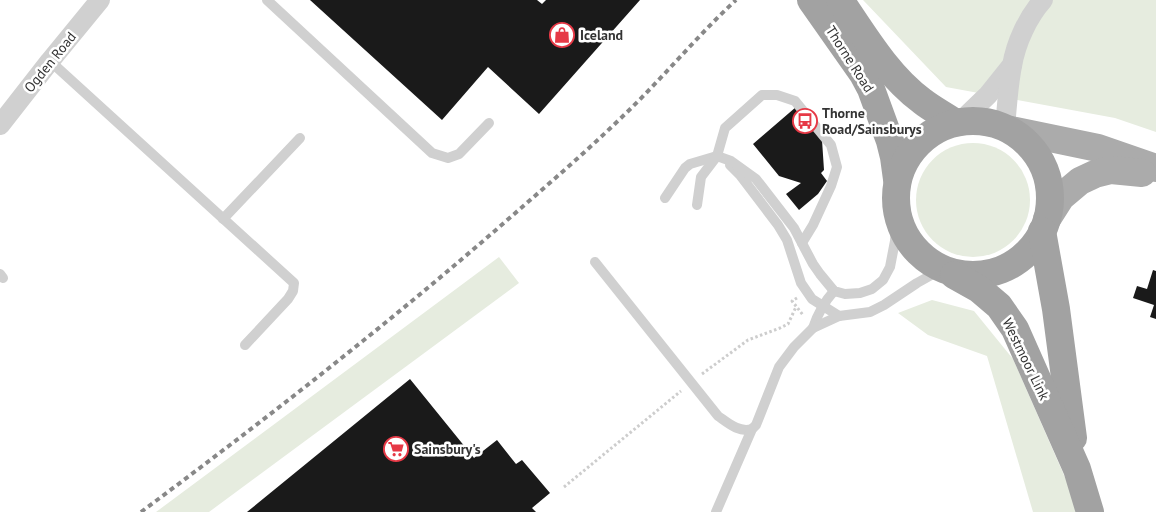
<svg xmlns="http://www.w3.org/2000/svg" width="1156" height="512" viewBox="0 0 1156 512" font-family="'PT Sans',sans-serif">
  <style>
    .green { fill: #e6ecdf }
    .building { fill: #1a1a1a }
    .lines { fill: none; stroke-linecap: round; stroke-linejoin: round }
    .path { stroke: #cdcdcd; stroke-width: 3; stroke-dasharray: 2.5 2.5; stroke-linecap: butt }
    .service { stroke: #d0d0d0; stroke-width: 10 }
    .minor { stroke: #d0d0d0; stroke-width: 20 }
    .primary { stroke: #ababab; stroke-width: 28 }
    .trunk { stroke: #a2a2a2; stroke-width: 28 }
    .rail { stroke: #888; stroke-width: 4; stroke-dasharray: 5 4; stroke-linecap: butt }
    .labels { text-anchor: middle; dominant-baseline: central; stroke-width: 5; stroke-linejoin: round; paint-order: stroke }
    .poi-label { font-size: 14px; font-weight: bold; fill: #333; stroke: #fff; text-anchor: start }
    .street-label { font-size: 14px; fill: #333; stroke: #fff }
  </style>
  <rect width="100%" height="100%" fill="#fff"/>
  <g class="green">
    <polygon points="863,0 1156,0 1156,132 1115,118 946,87"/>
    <circle cx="973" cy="200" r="57"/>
    <polygon points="499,257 519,283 209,512 156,512"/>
    <polygon points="932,300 974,311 1013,359 1067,482 1076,512 1033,512 987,356 928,335 898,313"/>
  </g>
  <g class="building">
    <polygon points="310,0 537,0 542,4 546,0 640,0 539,114 488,67 442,120"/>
    <polygon points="796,107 822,140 824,170 821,173 827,181 818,194 799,210 786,194 801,183 779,176 753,144"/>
    <polygon points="1153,270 1156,271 1156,319 1150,317 1154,305 1133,298 1137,286 1147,289"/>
    <polygon points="410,379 474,458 497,440 516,464 522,460 550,493 532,508 536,512 247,512"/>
  </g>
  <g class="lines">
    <g class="path">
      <polyline points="884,196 885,210"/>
      <polyline points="797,298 792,301 803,315"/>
      <polyline points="702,374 748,340 780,328 788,324 796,307"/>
      <polyline points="564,487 681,391"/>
    </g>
    <g class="service">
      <polyline points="267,0 432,153 448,158 459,154 489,123"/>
      <polyline points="50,61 294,283 293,291 288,299 245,345"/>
      <polyline points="730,165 740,175 778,225 787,240 801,283 812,299 839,316"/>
      <polyline points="665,198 685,168 690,164 717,156 731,161 756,179 794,228 813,264 820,274 834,291 845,294 860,293 872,289 883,280 890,267 895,241 897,217"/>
      <polyline points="697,205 701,177 717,156 725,128 762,95 777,95 795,101 831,145 837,167 831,186 813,225 802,243"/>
      <polyline points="223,219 300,138"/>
      <path d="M595 262 718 416C728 423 739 433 752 429"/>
      <polyline points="0,274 3,278"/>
      <path d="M813 328C818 313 824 302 834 291"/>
      <polyline points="716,512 752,429 756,425 779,367 794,347 813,328 839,316 870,312 884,305 917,283 942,269"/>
    </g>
    <g class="minor">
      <polyline points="961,121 988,95 1012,65"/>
      <polyline points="0,125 50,61 100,0"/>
      <path d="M1005 127C1007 107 1008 86 1012 66 1016 42 1028 17 1043 0"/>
    </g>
    <g class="primary">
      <polyline points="1011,130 1098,148 1156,168"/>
      <polyline points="1047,219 1061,197 1080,181 1095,174 1111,170 1142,173"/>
    </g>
    <g class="trunk">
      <polyline points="811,0 863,74 871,89 890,141 894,157 897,179"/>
      <path d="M840 0C864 35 887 75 922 101 932 109 944 115 954 122"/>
      <circle cx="973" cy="198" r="77"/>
      <polyline points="1042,231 1056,309 1073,438"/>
      <polyline points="954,275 979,289 999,306 1015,329 1077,469 1090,512"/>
    </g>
    <path class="rail" d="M141 512C266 419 388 324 505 222 545 187 585 153 623 116 662 79 696 37 736 0"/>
  </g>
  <defs>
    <symbol id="shop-ring" viewBox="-11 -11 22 22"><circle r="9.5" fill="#fff" stroke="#e63946" stroke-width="1.5"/><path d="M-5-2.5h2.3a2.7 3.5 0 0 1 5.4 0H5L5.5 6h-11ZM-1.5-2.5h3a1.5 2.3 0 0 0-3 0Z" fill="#e63946"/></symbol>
    <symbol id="bus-ring" viewBox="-11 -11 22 22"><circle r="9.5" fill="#fff" stroke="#e63946" stroke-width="1.5"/><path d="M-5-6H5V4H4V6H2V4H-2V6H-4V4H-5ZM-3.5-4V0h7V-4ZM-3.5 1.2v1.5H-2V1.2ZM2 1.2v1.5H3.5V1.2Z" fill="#e63946"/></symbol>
    <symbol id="supermarket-ring" viewBox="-11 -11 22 22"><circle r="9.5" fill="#fff" stroke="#e63946" stroke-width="1.5"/><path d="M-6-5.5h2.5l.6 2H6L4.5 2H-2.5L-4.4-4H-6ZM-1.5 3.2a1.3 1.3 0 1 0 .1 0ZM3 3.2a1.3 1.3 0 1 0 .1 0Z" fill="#e63946"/></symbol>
  </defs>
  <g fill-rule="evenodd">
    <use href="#shop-ring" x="548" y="21" width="28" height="28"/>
    <use href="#bus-ring" x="791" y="107" width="28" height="28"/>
    <use href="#supermarket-ring" x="382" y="435" width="28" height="28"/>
  </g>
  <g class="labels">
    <g class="poi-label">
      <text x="580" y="35">Iceland</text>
      <text x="822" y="113">Thorne<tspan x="822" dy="16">Road/Sainsburys</tspan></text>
      <text x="414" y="449">Sainsbury's</text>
    </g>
    <g class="street-label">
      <text transform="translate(850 59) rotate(57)">Thorne Road</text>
      <text transform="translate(50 62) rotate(-51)">Ogden Road</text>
      <text transform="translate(1026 359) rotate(64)">Westmoor Link</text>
    </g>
  </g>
</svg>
